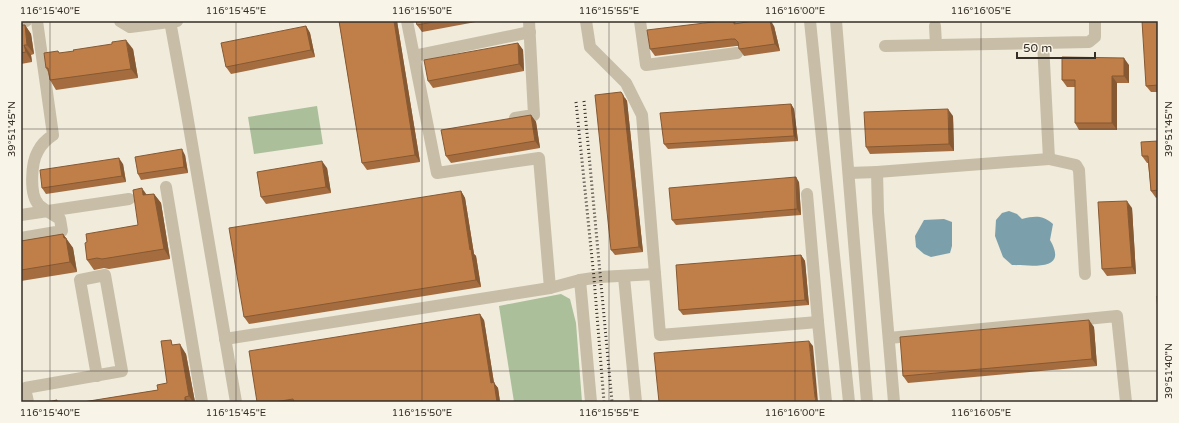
<svg xmlns="http://www.w3.org/2000/svg" width="1179" height="423" viewBox="0 0 1179 423" font-family="'Varela Round',sans-serif">
  <style>
    .green { fill: #abbf9b }
    .water { fill: #7ba0ac }
    .lines { fill: none; stroke-linecap: round; stroke-linejoin: round }
    .minor { stroke: #c8bda7; stroke-width: 12 }
    .rail { stroke: #352e27; stroke-width: 3; stroke-dasharray: 1 3; stroke-linecap: butt }
    .wall { fill: #a56d3f }
    .shaded-wall { fill: #865933 }
    .building { fill: #c07f49; stroke: #865933 }
    .ticks { fill: none; stroke: #352e27; stroke-width: 1; stroke-opacity: 0.45 }
    .neatline { fill: none; stroke: #352e27; stroke-width: 1.5 }
    .ticks-label { font-size: 10px; text-anchor: middle; fill: #352e27 }
  </style>
  <rect width="100%" height="100%" fill="#f0ebdb"/>
  <g class="green">
    <polygon points="317,106 323,144 254,154 248,117"/>
    <polygon points="561,294 570,299 576,323 582,402 514,402 499,306"/>
  </g>
  <g class="water">
    <path d="M1009 211 1017 214 1022 219C1035 216 1042 215 1053 224L1050 240C1069 272 1031 265 1012 265L1003 257 995 236 996 220 1002 213Z"/>
    <polygon points="944,219 952,222 952,246 950,253 931,257 924,254 916,247 915,236 924,220"/>
  </g>
  <g class="lines">
    <g class="minor">
      <polyline points="120,21 130,27 177,21"/>
      <polyline points="170,21 185,103 236,402"/>
      <polyline points="407,21 437,173 539,158 550,288 580,280 591,402"/>
      <polyline points="586,21 590,47 626,83 642,115 660,335 818,322 807,194"/>
      <polyline points="640,21 646,65 737,53"/>
      <polyline points="810,21 849,402"/>
      <polyline points="836,21 867,402"/>
      <polyline points="21,22 26,21"/>
      <polyline points="935,26 936,45"/>
      <polyline points="885,46 1089,42 1095,37 1095,21"/>
      <polyline points="414,56 530,32"/>
      <polyline points="515,118 534,115 529,21"/>
      <polyline points="1049,159 1076,165 1079,170 1085,274"/>
      <polyline points="877,172 1049,159 1043,43"/>
      <polyline points="849,173 877,172 878,212 894,402"/>
      <polyline points="166,187 202,402"/>
      <polyline points="21,215 129,199"/>
      <path d="M21 238 62 231 60 219C53 215 45 210 39 205 29 195 31 163 38 151 41 145 47 139 53 135L37 21"/>
      <polyline points="624,277 636,402"/>
      <polyline points="580,280 600,277 655,274"/>
      <polyline points="818,322 826,402"/>
      <polyline points="889,338 1117,316 1126,402"/>
      <polyline points="225,339 550,288"/>
      <polyline points="28,402 25,388 122,371 105,275 80,280 97,376"/>
    </g>
    <g class="rail">
      <polyline points="584,101 612,402"/>
      <polyline points="576,102 594,278 604,402"/>
    </g>
  </g>
  <g class="wall">
    <polygon points="339,21 397,21 420,162 367,170 362,163"/>
    <polygon points="416,21 481,21 422,32 417,25"/>
    <polygon points="734,21 736,23 774,26 780,51 744,56 739,49 739,46 736,46 655,56 650,49"/>
    <polygon points="1158,21 1158,92 1151,92 1146,86"/>
    <polygon points="21,25 25,25 31,34 34,54 31,55 32,62 21,64"/>
    <polygon points="306,26 310,33 315,57 231,74 226,67"/>
    <polygon points="518,43 523,50 524,71 433,88 428,81"/>
    <polygon points="133,49 138,78 56,90 50,80 48,72 46,68 59,53"/>
    <polygon points="1129,65 1129,83 1117,83 1117,130 1079,130 1075,123 1075,87 1067,87 1062,80"/>
    <polygon points="625,98 627,101 643,252 615,255 611,250"/>
    <polygon points="791,104 794,109 798,141 668,149 664,144"/>
    <polygon points="531,115 536,122 540,148 451,163 446,156"/>
    <polygon points="953,116 954,151 870,154 866,147"/>
    <polygon points="1158,141 1158,197 1156,198 1151,191 1148,163 1147,163 1142,156"/>
    <polygon points="185,155 188,173 141,180 138,174"/>
    <polygon points="123,164 126,182 46,194 42,188"/>
    <polygon points="327,168 331,193 266,204 261,197"/>
    <polygon points="799,182 801,215 676,225 672,220"/>
    <polygon points="461,191 465,198 474,254 476,256 481,287 249,324 244,317"/>
    <polygon points="154,194 161,203 170,259 109,269 104,268 94,270 87,260 87,242 138,225 147,195"/>
    <polygon points="1132,208 1136,274 1107,276 1102,269"/>
    <polygon points="63,234 73,248 77,272 21,281 21,241"/>
    <polygon points="801,255 805,261 809,305 683,315 679,310"/>
    <polygon points="484,320 494,383 498,388 500,402 257,402"/>
    <polygon points="1094,327 1097,366 908,383 903,376"/>
    <polygon points="175,345 186,354 195,402 83,402 158,390 167,383"/>
  </g>
  <g class="shaded-wall">
    <polygon points="394,21 397,21 420,162 415,155"/>
    <polygon points="770,21 771,21 774,26 780,51 775,44"/>
    <polygon points="25,25 31,34 34,54 27,45"/>
    <polygon points="306,26 310,33 315,57 311,50"/>
    <polygon points="126,40 133,49 138,78 131,69"/>
    <polygon points="518,43 523,50 524,71 519,64"/>
    <polygon points="24,45 31,55 32,62 26,52"/>
    <polygon points="1124,58 1129,65 1129,83 1124,76"/>
    <polygon points="1112,76 1117,83 1117,130 1112,123"/>
    <polygon points="621,92 627,101 643,252 639,247"/>
    <polygon points="791,104 794,109 798,141 794,136"/>
    <polygon points="948,109 953,116 954,151 949,144"/>
    <polygon points="531,115 536,122 540,148 535,141"/>
    <polygon points="182,149 185,155 188,173 184,167"/>
    <polygon points="119,158 123,164 126,182 122,176"/>
    <polygon points="322,161 327,168 331,193 326,187"/>
    <polygon points="796,177 799,182 801,215 797,209"/>
    <polygon points="142,188 149,198 143,195"/>
    <polygon points="461,191 465,198 474,254 476,256 481,287 476,280 470,250"/>
    <polygon points="154,194 161,203 170,259 164,249"/>
    <polygon points="1127,201 1132,208 1136,274 1132,267"/>
    <polygon points="63,234 73,248 77,272 70,262"/>
    <polygon points="801,255 805,261 809,305 805,300"/>
    <polygon points="480,314 484,320 494,383 498,388 500,402 497,402 491,383"/>
    <polygon points="1089,320 1094,327 1097,366 1092,359"/>
    <polygon points="809,341 813,346 818,402 817,402 815,397"/>
    <polygon points="180,344 186,354 195,402 193,402 189,396"/>
    <polygon points="185,397 188,402 185,402"/>
  </g>
  <g class="building">
    <polygon points="339,21 394,21 415,155 362,163"/>
    <polygon points="416,21 438,21 417,25"/>
    <polygon points="721,21 734,21 734,24 753,21 770,21 775,44 739,49 738,42 735,39 731,39 650,49 647,30"/>
    <polygon points="1142,21 1158,21 1158,85 1146,86"/>
    <polygon points="21,25 25,25 27,45 24,45 26,52 21,53"/>
    <polygon points="306,26 311,50 226,67 221,43"/>
    <polygon points="126,40 131,69 50,80 48,68 46,68 44,53 58,51 59,53 74,51 73,50 112,44 112,42"/>
    <polygon points="518,43 519,64 428,81 424,60"/>
    <polygon points="1062,57 1124,58 1124,76 1112,76 1112,123 1075,123 1075,80 1062,80"/>
    <polygon points="621,92 623,95 639,247 611,250 595,95"/>
    <polygon points="791,104 794,136 664,144 660,113"/>
    <polygon points="948,109 949,144 866,147 864,112"/>
    <polygon points="531,115 535,141 446,156 441,130"/>
    <polygon points="1158,141 1158,191 1158,190 1151,191 1148,156 1142,156 1141,142"/>
    <polygon points="182,149 184,167 138,174 135,157"/>
    <polygon points="119,158 122,176 42,188 40,170"/>
    <polygon points="322,161 326,187 261,197 257,172"/>
    <polygon points="796,177 797,209 672,220 669,188"/>
    <polygon points="142,188 143,195 154,194 164,249 102,259 97,258 87,260 85,243 87,242 86,234 138,225 133,190"/>
    <polygon points="461,191 470,250 471,249 476,280 244,317 229,228"/>
    <polygon points="1127,201 1132,267 1102,269 1098,202"/>
    <polygon points="63,234 64,238 66,238 70,262 21,270 21,241"/>
    <polygon points="801,255 805,300 679,310 676,265"/>
    <polygon points="1157,296 1158,296 1158,314"/>
    <polygon points="480,314 491,383 494,382 497,402 294,402 293,399 275,402 257,402 249,351"/>
    <polygon points="1089,320 1092,359 903,376 900,337"/>
    <polygon points="171,340 172,345 180,344 189,396 185,397 185,402 83,402 158,390 157,385 167,383 161,341"/>
    <polygon points="809,341 815,397 816,401 818,402 659,402 654,353"/>
    <polygon points="57,400 57,402 47,402"/>
  </g>
  <path class="ticks" d="M50 21V402M236 21V402M422 21V402M609 21V402M795 21V402M981 21V402M21 129H1158M21 371H1158"/>
  <rect width="1179" height="423" fill="none" stroke="#f8f4e7" stroke-width="44"/>
  <path d="M1017 52v6h78v-6" fill="none" stroke="#352e27" stroke-width="2"/>
  <text x="1023" y="52" font-size="12" fill="#352e27" stroke="#f8f4e7" stroke-width="3" paint-order="stroke">50 m</text>
  <rect x="22" y="22" width="1135" height="379" class="neatline"/>
  <g class="ticks-label">
    <text x="50" y="14">116°15'40"E</text>
    <text x="236" y="14">116°15'45"E</text>
    <text x="422" y="14">116°15'50"E</text>
    <text x="609" y="14">116°15'55"E</text>
    <text x="795" y="14">116°16'00"E</text>
    <text x="981" y="14">116°16'05"E</text>
    <text transform="translate(11 129) rotate(-90)" y="4">39°51'45"N</text>
    <text transform="translate(1168 129) rotate(-90)" y="4">39°51'45"N</text>
    <text transform="translate(1168 371) rotate(-90)" y="4">39°51'40"N</text>
    <text x="50" y="416">116°15'40"E</text>
    <text x="236" y="416">116°15'45"E</text>
    <text x="422" y="416">116°15'50"E</text>
    <text x="609" y="416">116°15'55"E</text>
    <text x="795" y="416">116°16'00"E</text>
    <text x="981" y="416">116°16'05"E</text>
  </g>
</svg>
